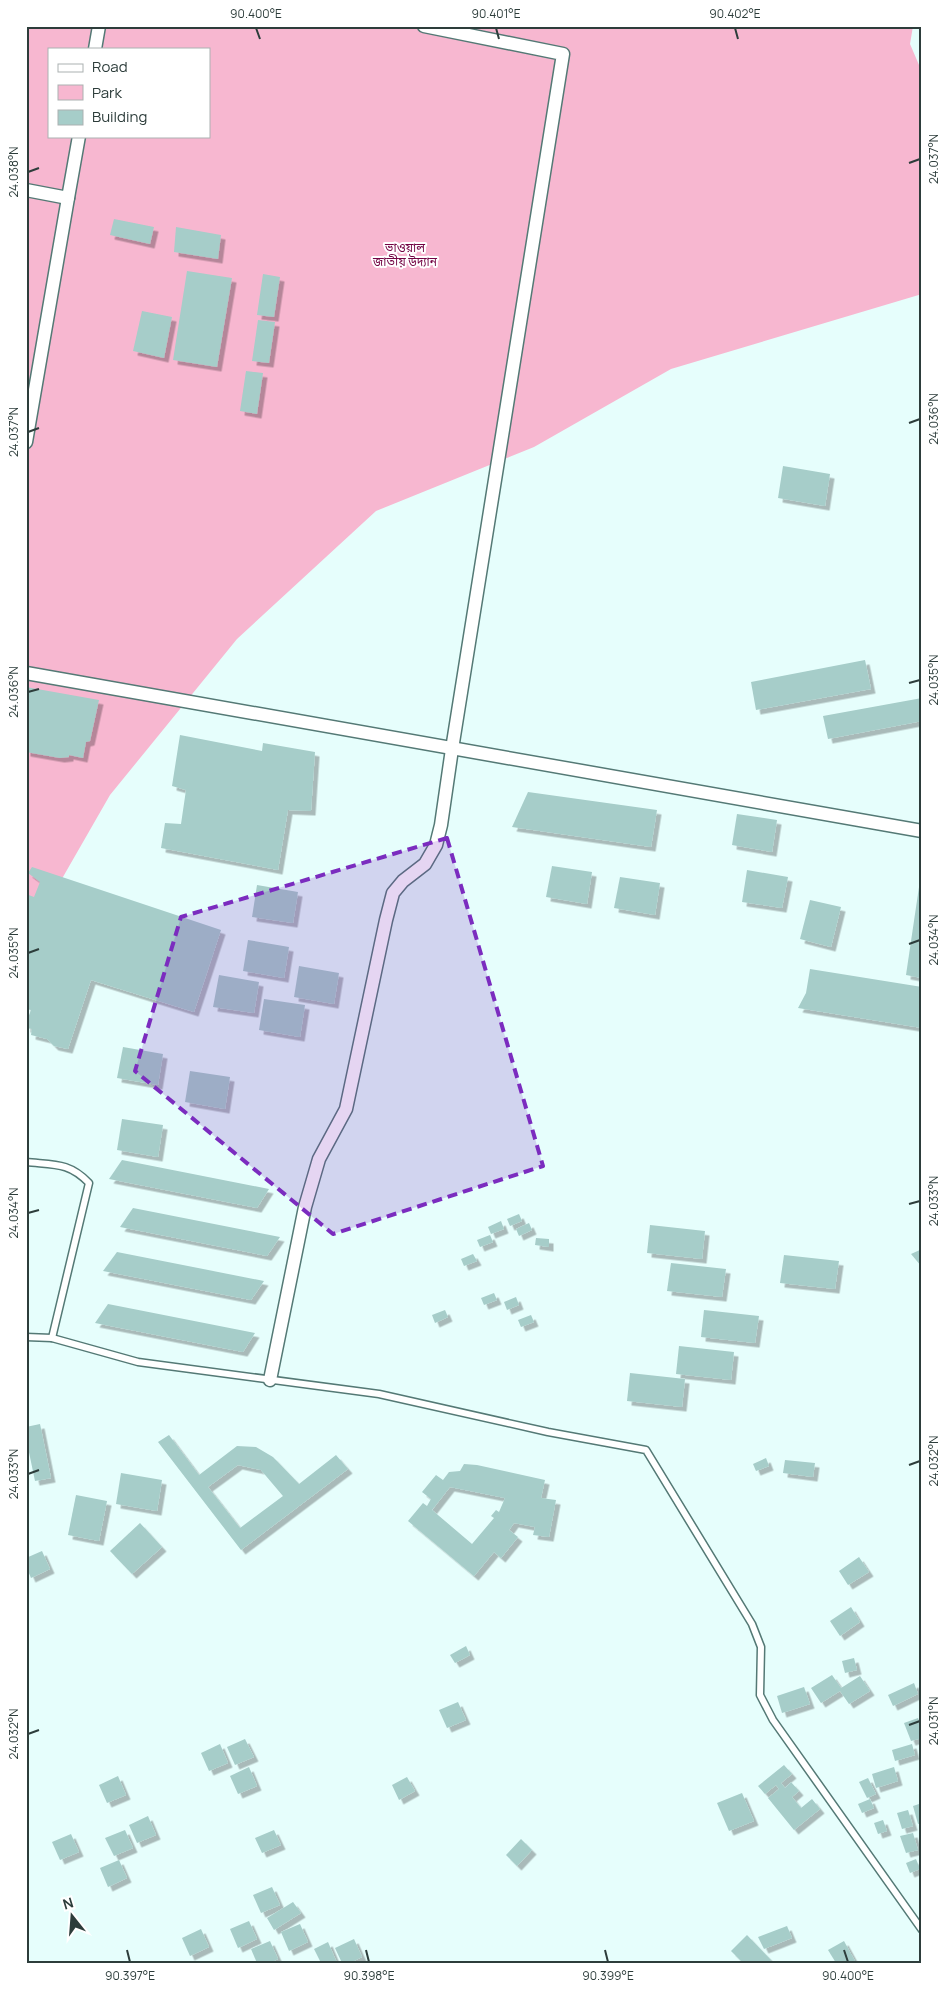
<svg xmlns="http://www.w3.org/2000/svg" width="948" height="1989" viewBox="0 0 948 1989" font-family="Manrope,'Noto Sans Bengali',sans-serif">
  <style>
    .park { fill: #f7b7d0; fill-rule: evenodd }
    .building { fill: #a6cdc9; fill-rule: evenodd; filter: url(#shadow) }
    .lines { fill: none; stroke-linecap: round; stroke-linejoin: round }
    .lane-casing { stroke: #547975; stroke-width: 9 }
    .street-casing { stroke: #547975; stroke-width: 15 }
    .lane { stroke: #fff; stroke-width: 6 }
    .street { stroke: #fff; stroke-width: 12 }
    .marked { fill: #7b2cbf; fill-opacity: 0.2; stroke: #7b2cbf; stroke-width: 4; stroke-dasharray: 10 6; stroke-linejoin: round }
    .ticks { fill: none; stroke: #2d3d3b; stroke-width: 2 }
    .labels { text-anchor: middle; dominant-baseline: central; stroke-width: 4; stroke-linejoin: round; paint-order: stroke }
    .park-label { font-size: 12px; fill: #720343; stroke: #fff }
    .neatline { fill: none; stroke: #2d3d3b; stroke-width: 2 }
    .ticks-label { font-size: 12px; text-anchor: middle; fill: #2d3d3b }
  </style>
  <defs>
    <filter id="shadow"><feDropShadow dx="4.5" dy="4.5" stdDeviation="0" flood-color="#0004"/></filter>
  </defs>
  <rect width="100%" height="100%" fill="#e6fefc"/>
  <path class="park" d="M26 26H913L910 44 922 72V294L671 369 534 447 376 511 237 639 110 795 44 910 26 927ZM49 49H209V136H49Z"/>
  <g class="building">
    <polygon points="114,219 154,227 150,244 110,235"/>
    <polygon points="176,227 221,235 218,259 174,252"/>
    <polygon points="187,271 232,278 217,367 173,360"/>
    <polygon points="263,274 280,277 274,317 257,315"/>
    <polygon points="142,311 172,317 164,358 133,351"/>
    <polygon points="258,320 275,322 269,363 252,361"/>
    <polygon points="246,371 263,373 257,414 240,411"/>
    <polygon points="783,466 830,474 825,506 778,498"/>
    <polygon points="865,660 871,689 756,710 751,682"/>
    <polygon points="26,687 99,700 90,741 86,742 83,758 69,755 69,757 60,758 26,752"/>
    <polygon points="922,698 922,721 828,739 823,716"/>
    <polygon points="180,735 262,751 263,743 315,752 311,811 288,810 278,870 161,848 165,823 181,824 186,790 172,786"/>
    <polygon points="528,792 657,810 651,847 512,827"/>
    <polygon points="737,814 777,820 772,852 732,845"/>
    <polygon points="552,866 592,872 587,904 546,897"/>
    <polygon points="32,867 221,930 194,1012 91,980 68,1049 54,1046 47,1039 31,1035 32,1029 26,1028 26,1017 28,1018 31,1010 26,1009 26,894 34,897 40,882 28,873"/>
    <polygon points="747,870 788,877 782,908 742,902"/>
    <polygon points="620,877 660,883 655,915 614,908"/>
    <polygon points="257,885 298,892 293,923 252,917"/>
    <polygon points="919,887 922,888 922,978 906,975"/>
    <polygon points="810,900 841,907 831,947 800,939"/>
    <polygon points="248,940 289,947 284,978 243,971"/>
    <polygon points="299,966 339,973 334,1004 294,997"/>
    <polygon points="810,969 922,987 922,1028 798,1008 806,993"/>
    <polygon points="219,975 259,982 254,1013 213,1007"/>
    <polygon points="264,999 305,1005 300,1037 259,1030"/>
    <polygon points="123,1047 163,1054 158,1085 117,1078"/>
    <polygon points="190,1071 230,1077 225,1109 185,1102"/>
    <polygon points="122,1119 163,1125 158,1157 117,1150"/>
    <polygon points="122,1160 269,1189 257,1208 109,1179"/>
    <polygon points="133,1208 280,1237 267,1256 120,1227"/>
    <polygon points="519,1214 522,1221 510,1226 507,1219"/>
    <polygon points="501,1221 504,1229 491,1234 488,1227"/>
    <polygon points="529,1223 532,1230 519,1236 516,1229"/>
    <polygon points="650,1225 705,1231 702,1259 647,1253"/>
    <polygon points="490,1235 493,1242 480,1247 477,1240"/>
    <polygon points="536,1238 549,1239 549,1247 535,1245"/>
    <polygon points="922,1249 922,1267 911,1254"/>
    <polygon points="117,1252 264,1281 251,1300 103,1271"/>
    <polygon points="473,1254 477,1261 464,1266 461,1259"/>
    <polygon points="784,1255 839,1261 835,1289 780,1283"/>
    <polygon points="671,1263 726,1269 722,1297 667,1291"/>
    <polygon points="494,1293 497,1300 484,1305 481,1298"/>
    <polygon points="516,1297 519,1305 507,1310 504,1302"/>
    <polygon points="108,1304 255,1333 243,1352 95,1323"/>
    <polygon points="445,1310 448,1317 435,1323 432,1315"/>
    <polygon points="704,1310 759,1316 755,1343 701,1337"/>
    <polygon points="531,1315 534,1322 521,1327 518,1320"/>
    <polygon points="679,1346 734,1352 731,1380 676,1374"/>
    <polygon points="630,1373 685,1379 682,1407 627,1401"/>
    <polygon points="40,1424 51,1478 35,1481 26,1438 26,1427"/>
    <path d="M169 1435 199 1475 237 1446 256 1447 273 1457 299 1484 336 1455 348 1469 241 1550 158 1442ZM238 1465 261 1470 283 1496 240 1528 208 1487Z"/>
    <polygon points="766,1458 769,1466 756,1471 753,1464"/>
    <polygon points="785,1460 815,1463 813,1477 783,1473"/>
    <path d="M464 1464 477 1465 545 1480 541 1498 556 1500 549 1537 533 1535 535 1527 514 1523 509 1530 518 1537 501 1558 494 1552 474 1576 408 1521 423 1503 427 1506 431 1499 422 1492 436 1475 443 1480 449 1472 460 1471ZM450 1487 505 1498 499 1512 496 1510 491 1516 494 1518 472 1544 432 1510Z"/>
    <polygon points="121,1473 162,1480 157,1511 116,1504"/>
    <polygon points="76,1495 107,1501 99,1541 68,1535"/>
    <polygon points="140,1523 162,1547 132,1574 110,1551"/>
    <polygon points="42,1551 50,1569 31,1578 26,1566 26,1558"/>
    <polygon points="859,1557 869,1572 848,1585 839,1571"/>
    <polygon points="851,1607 860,1622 840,1636 830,1621"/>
    <polygon points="466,1646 470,1655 455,1663 450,1655"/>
    <polygon points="854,1658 857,1670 845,1673 842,1661"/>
    <polygon points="832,1675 841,1688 860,1676 870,1691 849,1704 840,1691 821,1703 811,1688"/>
    <polygon points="914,1683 918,1694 893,1706 888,1695"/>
    <polygon points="804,1687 810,1704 782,1713 777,1696"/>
    <polygon points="458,1702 466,1720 447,1728 439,1710"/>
    <polygon points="918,1718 922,1727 922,1738 911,1741 904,1723"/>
    <polygon points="245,1739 254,1757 235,1765 227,1747"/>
    <polygon points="220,1744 228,1763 209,1771 201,1753"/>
    <polygon points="912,1744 915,1755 895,1761 892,1750"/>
    <polygon points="784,1765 792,1774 781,1783 785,1788 791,1782 799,1791 792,1797 801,1808 812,1799 820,1809 794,1830 768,1798 779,1789 776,1785 765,1794 758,1786"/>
    <polygon points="249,1767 257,1786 238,1794 230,1776"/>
    <polygon points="894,1767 898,1781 876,1788 872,1774"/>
    <polygon points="118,1776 126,1795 107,1803 99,1785"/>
    <polygon points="407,1777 415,1791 399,1800 392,1785"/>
    <polygon points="868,1778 876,1794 867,1798 859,1782"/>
    <polygon points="742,1793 754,1821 729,1831 717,1803"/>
    <polygon points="870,1799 874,1808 862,1813 858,1804"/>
    <polygon points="922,1803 922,1823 918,1824 913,1806"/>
    <polygon points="908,1810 913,1826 902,1829 897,1813"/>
    <polygon points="148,1816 156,1835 137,1843 129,1825"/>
    <polygon points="883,1820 887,1831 878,1834 874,1823"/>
    <polygon points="125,1830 133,1848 114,1856 105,1838"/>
    <polygon points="274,1830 281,1845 262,1853 255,1838"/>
    <polygon points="913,1833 918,1850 906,1853 900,1836"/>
    <polygon points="71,1834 79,1852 60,1860 52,1842"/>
    <polygon points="521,1839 532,1850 517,1866 506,1855"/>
    <polygon points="916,1859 920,1869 910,1873 906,1863"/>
    <polygon points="119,1860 127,1878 108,1887 100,1868"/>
    <polygon points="272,1887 280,1905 261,1913 253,1895"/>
    <polygon points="293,1902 301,1913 274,1930 267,1918"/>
    <polygon points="249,1921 257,1939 238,1948 230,1929"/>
    <polygon points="300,1924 308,1942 289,1951 281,1932"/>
    <polygon points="787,1926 792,1938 764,1949 758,1937"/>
    <polygon points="201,1929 209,1947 190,1956 182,1938"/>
    <polygon points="747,1935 771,1960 769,1963 743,1963 731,1951"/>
    <polygon points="354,1939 362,1957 350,1963 342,1963 335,1948"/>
    <polygon points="270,1941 278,1959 270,1963 257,1963 251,1949"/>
    <polygon points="844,1941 856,1963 836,1963 828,1950"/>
    <polygon points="328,1942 337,1963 321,1963 314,1949"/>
  </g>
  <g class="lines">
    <defs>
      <g id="lane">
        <path d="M26 1162C54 1165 69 1162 89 1183L52 1338"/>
        <polyline points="26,1337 52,1338 138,1362 379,1394 548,1432 646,1450 752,1624 761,1647 760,1695 773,1720 922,1930"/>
      </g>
      <g id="street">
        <polyline points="95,49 99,26"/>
        <polyline points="26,190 68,198 79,136"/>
        <polyline points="26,442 68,198"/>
        <polyline points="26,673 922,831"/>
        <polyline points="270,1380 305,1207 319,1159 346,1109 386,920 393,893 403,881 425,864 436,845 441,825 452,749 563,54 424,26"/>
      </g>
    </defs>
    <use href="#lane" class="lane-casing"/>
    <use href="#street" class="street-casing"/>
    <use href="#lane" class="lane"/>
    <use href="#street" class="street"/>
  </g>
  <path class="marked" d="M447 838 543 1166 333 1234 135 1071 181 917Z"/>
  <path class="ticks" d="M256 28 260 39M496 28 499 39M735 28 738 39M909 163 920 159M28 172 39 168M909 423 920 419M28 432 39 428M909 683 920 680M28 692 39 689M909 944 920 940M28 953 39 949M909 1204 920 1201M28 1213 39 1210M909 1465 920 1461M28 1474 39 1470M909 1725 920 1721M28 1734 39 1730M127 1950 130 1962M366 1950 369 1962M605 1950 608 1962M844 1950 848 1962"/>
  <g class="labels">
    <g class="park-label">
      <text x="405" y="247">ভাওয়াল<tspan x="405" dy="14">জাতীয় উদ্যান</tspan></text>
    </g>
  </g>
  <rect width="948" height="1989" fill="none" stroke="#ffffff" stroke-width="55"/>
  <rect x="48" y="48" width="162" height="90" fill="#ffffff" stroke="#abb1b1"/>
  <rect x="58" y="64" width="25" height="8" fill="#ffffff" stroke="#abb1b1"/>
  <text x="92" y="72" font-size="15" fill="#2d3d3b">Road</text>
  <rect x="58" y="85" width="25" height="15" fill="#f7b7d0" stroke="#abb1b1"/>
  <text x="92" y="98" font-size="15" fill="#2d3d3b">Park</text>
  <rect x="58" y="110" width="25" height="15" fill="#a6cdc9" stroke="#abb1b1"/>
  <text x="92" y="122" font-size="15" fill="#2d3d3b">Building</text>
  <g transform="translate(72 1916) rotate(343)" stroke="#ffffff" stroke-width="4" paint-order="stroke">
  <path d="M0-4L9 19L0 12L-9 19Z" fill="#2d3d3b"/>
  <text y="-8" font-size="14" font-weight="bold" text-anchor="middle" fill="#2d3d3b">N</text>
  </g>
  <rect x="28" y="28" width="892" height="1934" class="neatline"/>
  <g class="ticks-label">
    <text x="256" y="18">90.400°E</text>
    <text x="496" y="18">90.401°E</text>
    <text x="735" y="18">90.402°E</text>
    <text transform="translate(934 159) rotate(-90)" y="4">24.037°N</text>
    <text transform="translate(14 172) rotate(-90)" y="4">24.038°N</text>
    <text transform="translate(934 419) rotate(-90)" y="4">24.036°N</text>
    <text transform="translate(14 432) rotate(-90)" y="4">24.037°N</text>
    <text transform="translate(934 680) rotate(-90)" y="4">24.035°N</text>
    <text transform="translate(14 692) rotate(-90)" y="4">24.036°N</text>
    <text transform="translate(934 940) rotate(-90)" y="4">24.034°N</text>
    <text transform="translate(14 953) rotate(-90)" y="4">24.035°N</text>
    <text transform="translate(934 1201) rotate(-90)" y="4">24.033°N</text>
    <text transform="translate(14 1213) rotate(-90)" y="4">24.034°N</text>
    <text transform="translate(934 1461) rotate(-90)" y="4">24.032°N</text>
    <text transform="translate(14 1474) rotate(-90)" y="4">24.033°N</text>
    <text transform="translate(934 1721) rotate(-90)" y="4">24.031°N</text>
    <text transform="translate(14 1734) rotate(-90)" y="4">24.032°N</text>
    <text x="130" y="1980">90.397°E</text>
    <text x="369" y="1980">90.398°E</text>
    <text x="608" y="1980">90.399°E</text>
    <text x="848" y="1980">90.400°E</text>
  </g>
</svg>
